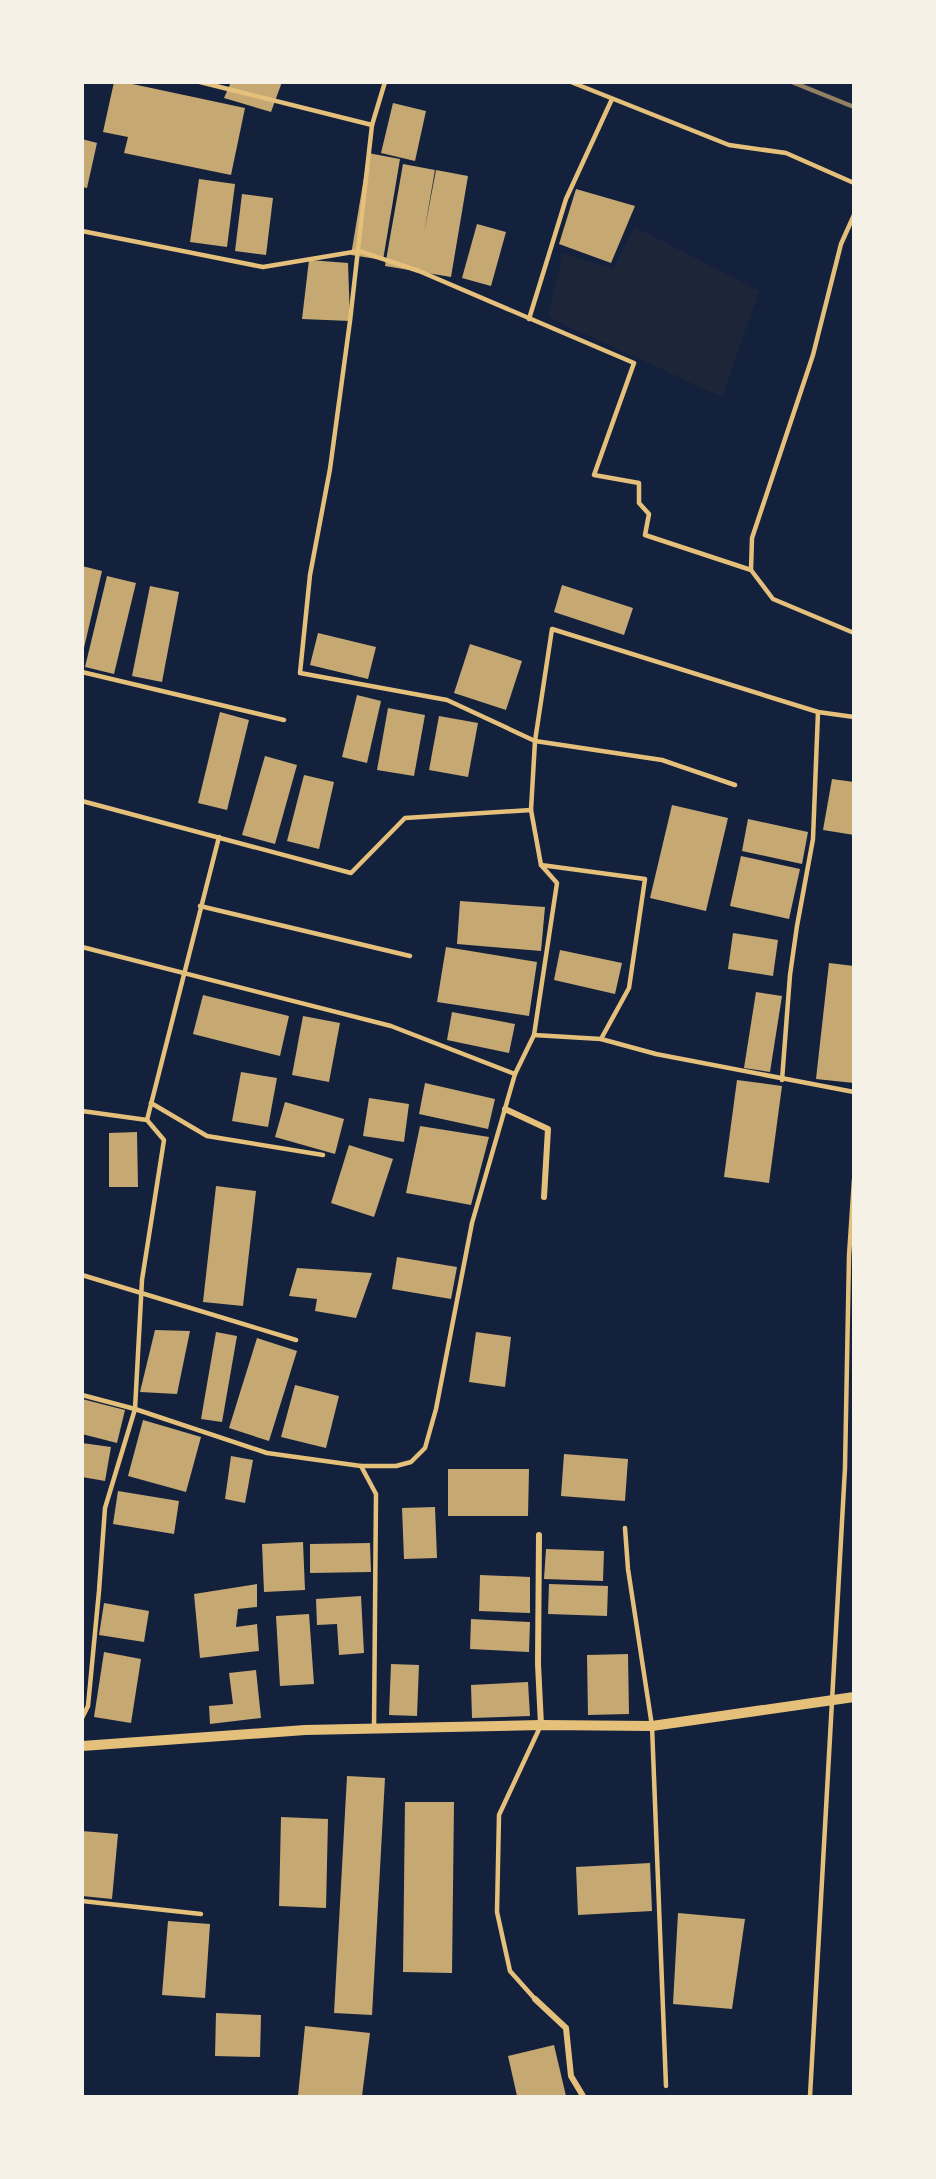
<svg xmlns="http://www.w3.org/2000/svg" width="936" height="2179" viewBox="0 0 936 2179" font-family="Barlow,sans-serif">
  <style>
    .green { fill: #1d2539 }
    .building { fill: #c6a872 }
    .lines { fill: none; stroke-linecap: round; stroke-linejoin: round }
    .service { stroke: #e5c07b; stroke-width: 4.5 }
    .minor { stroke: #e5c07b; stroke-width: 6 }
    .tertiary { stroke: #e5c07b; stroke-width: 10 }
    .rail { stroke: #918062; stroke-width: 4.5 }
  </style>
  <rect width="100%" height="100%" fill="#14213d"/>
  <polygon class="green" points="635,227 759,291 722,397 548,317 563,253 613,269"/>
  <g class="building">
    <polygon points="114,82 123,82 245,108 231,175 124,153 128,137 103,132"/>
    <polygon points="231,82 282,82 271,112 224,98"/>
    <polygon points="393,103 426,111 415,161 381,153"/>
    <polygon points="82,139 97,143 87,188 82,187"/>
    <polygon points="368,153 400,159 383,260 351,255"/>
    <polygon points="403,164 435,170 424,233 436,170 468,176 451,277 385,266"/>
    <polygon points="199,179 235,184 227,247 190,242"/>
    <polygon points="576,189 635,206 611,263 559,244"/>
    <polygon points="242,194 273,198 266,255 235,251"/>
    <polygon points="477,224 506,232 491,286 462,278"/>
    <polygon points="309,260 348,263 350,321 302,319"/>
    <polygon points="82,566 102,571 83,652 82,652"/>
    <polygon points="107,576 136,583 114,674 85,667"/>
    <polygon points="562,585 633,608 624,635 554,612"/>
    <polygon points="150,586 179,592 162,682 132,676"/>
    <polygon points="318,633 376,647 368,679 310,665"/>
    <polygon points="470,644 522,661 506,710 454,693"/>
    <polygon points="357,695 381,701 367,763 342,757"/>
    <polygon points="388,708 425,715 414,776 377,770"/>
    <polygon points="220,712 249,720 227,810 198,803"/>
    <polygon points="439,716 478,723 468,777 429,770"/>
    <polygon points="265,756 297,765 275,844 242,835"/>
    <polygon points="304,775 334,782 319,849 287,841"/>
    <polygon points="832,779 854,782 854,835 823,830"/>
    <polygon points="672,805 728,818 706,911 650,898"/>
    <polygon points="748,819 808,832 802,864 742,851"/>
    <polygon points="741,856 800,869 789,919 730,906"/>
    <polygon points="460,901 545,907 541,951 457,944"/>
    <polygon points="733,933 778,940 773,976 728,969"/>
    <polygon points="446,947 537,962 529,1016 437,1002"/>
    <polygon points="560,950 622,963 615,994 554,980"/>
    <polygon points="829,963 854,966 854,1083 816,1079"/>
    <polygon points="756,992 782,996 770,1072 744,1068"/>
    <polygon points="203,995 289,1016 280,1056 193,1034"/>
    <polygon points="452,1012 515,1024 509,1053 447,1040"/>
    <polygon points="303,1016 340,1023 329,1082 292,1075"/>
    <polygon points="241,1072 277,1078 268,1127 232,1121"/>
    <polygon points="737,1080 782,1086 769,1183 724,1177"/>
    <polygon points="425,1083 495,1099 488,1129 419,1114"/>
    <polygon points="369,1098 409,1104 404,1142 363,1136"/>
    <polygon points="285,1102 344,1119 335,1154 275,1137"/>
    <polygon points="420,1126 489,1137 471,1205 406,1193"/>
    <polygon points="137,1132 138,1187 109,1187 109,1133"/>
    <polygon points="349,1145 393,1159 374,1217 331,1203"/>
    <polygon points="216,1186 256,1191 243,1306 203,1302"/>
    <polygon points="397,1257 457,1267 451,1299 392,1289"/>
    <polygon points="297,1268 372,1273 356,1318 315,1311 317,1299 289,1296"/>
    <polygon points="155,1330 190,1331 177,1394 140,1392"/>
    <polygon points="216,1332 237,1336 222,1422 201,1419"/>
    <polygon points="476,1332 511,1337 505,1387 469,1382"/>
    <polygon points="257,1338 297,1351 269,1441 229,1428"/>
    <polygon points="295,1385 339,1396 326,1448 281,1437"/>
    <polygon points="82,1399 125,1410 117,1443 82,1434"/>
    <polygon points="143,1420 201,1437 186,1492 128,1476"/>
    <polygon points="82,1443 111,1447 105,1481 82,1477"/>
    <polygon points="564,1454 628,1459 625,1501 561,1496"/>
    <polygon points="231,1456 253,1460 245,1503 225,1499"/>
    <polygon points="448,1469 529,1469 528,1516 448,1516"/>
    <polygon points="118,1491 179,1501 174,1534 113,1524"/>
    <polygon points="435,1507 437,1558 404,1559 402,1508"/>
    <polygon points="303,1542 305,1590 264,1592 262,1544"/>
    <polygon points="370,1543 371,1572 310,1573 310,1544"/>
    <polygon points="546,1549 604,1551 603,1581 544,1579"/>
    <polygon points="480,1575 530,1577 530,1613 479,1611"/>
    <polygon points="257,1584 257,1607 238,1609 236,1627 257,1624 259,1651 200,1658 194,1594"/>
    <polygon points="549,1584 608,1586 607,1616 548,1614"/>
    <polygon points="361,1596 364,1653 339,1655 337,1624 317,1625 316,1599"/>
    <polygon points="104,1603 149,1611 144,1642 99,1635"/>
    <polygon points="309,1614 314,1684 280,1686 276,1616"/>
    <polygon points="471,1619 530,1622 529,1652 470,1649"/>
    <polygon points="104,1652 141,1659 131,1723 94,1717"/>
    <polygon points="628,1654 629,1714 588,1715 587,1655"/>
    <polygon points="391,1664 419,1665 417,1716 389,1715"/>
    <polygon points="256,1670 261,1718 210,1724 209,1706 233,1704 229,1673"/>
    <polygon points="528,1682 530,1716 472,1718 471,1685"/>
    <polygon points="347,1776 385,1778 372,2015 334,2013"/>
    <polygon points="405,1802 454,1802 452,1973 403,1972"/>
    <polygon points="281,1817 328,1819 326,1908 279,1906"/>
    <polygon points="82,1831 118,1834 112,1899 82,1896"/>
    <polygon points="650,1863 652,1911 578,1915 576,1867"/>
    <polygon points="678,1913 745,1919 732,2009 673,2004"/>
    <polygon points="168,1921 210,1924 205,1998 162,1995"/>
    <polygon points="216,2013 261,2015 260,2057 215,2056"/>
    <polygon points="305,2026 370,2033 362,2096 298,2096"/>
    <polygon points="554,2045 566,2096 517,2096 508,2056"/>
  </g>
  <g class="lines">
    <g class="service">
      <polyline points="200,82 372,125"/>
      <polyline points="385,82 372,125 350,321 330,469 310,575 300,673 447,700 535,741 662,760 735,785"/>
      <polyline points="571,82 729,145 786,153 854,183"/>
      <polyline points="82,231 263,267 359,251 419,271 634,363 594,475 639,483 639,503 649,514 645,535 751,570 773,599 854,633"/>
      <polyline points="529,319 566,199 612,99"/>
      <polyline points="751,570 752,538 813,355 841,244 854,215"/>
      <polyline points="82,672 284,720"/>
      <polyline points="82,801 351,873 405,818 531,810"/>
      <polyline points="541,865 645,879 629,988 601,1039"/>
      <polyline points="200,906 410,956"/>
      <polyline points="82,947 391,1026 515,1074"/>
      <polyline points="534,1035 601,1039 656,1054 854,1092"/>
      <polyline points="782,1080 790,975 797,926 813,839 818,712"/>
      <polyline points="151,1103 207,1136 323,1155"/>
      <polyline points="82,1111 147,1120 164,1140 142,1280 135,1409 105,1508 99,1591 88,1706 82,1718"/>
      <polyline points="147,1120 219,837"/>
      <polyline points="82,1275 296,1340"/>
      <polyline points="82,1395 135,1409 267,1453 361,1466 396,1466 411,1462 425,1448 436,1409 472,1223 515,1074 534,1035 557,883 541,865 531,810 535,741 552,629 818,712 854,717"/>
      <polyline points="361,1466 376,1494 374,1729"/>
      <polyline points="625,1528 628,1569 652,1726 666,2086"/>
      <polyline points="82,1901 201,1914"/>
      <polyline points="535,1999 510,1971 497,1912 499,1815 541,1725"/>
      <polyline points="810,2096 845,1468 849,1256 854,1180"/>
    </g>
    <g class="minor">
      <polyline points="505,1109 548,1129 544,1197"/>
      <polyline points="539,1535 538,1664 541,1725"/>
      <polyline points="535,1999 566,2028 571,2076 583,2096"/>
    </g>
    <polyline class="tertiary" points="82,1746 305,1730 541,1725 652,1726 854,1697"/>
    <g class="rail">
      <polyline points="792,82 854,107"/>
      <polyline points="853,82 854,83"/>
    </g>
  </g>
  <rect width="936" height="2179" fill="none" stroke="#f6f1e7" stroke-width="168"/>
</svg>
